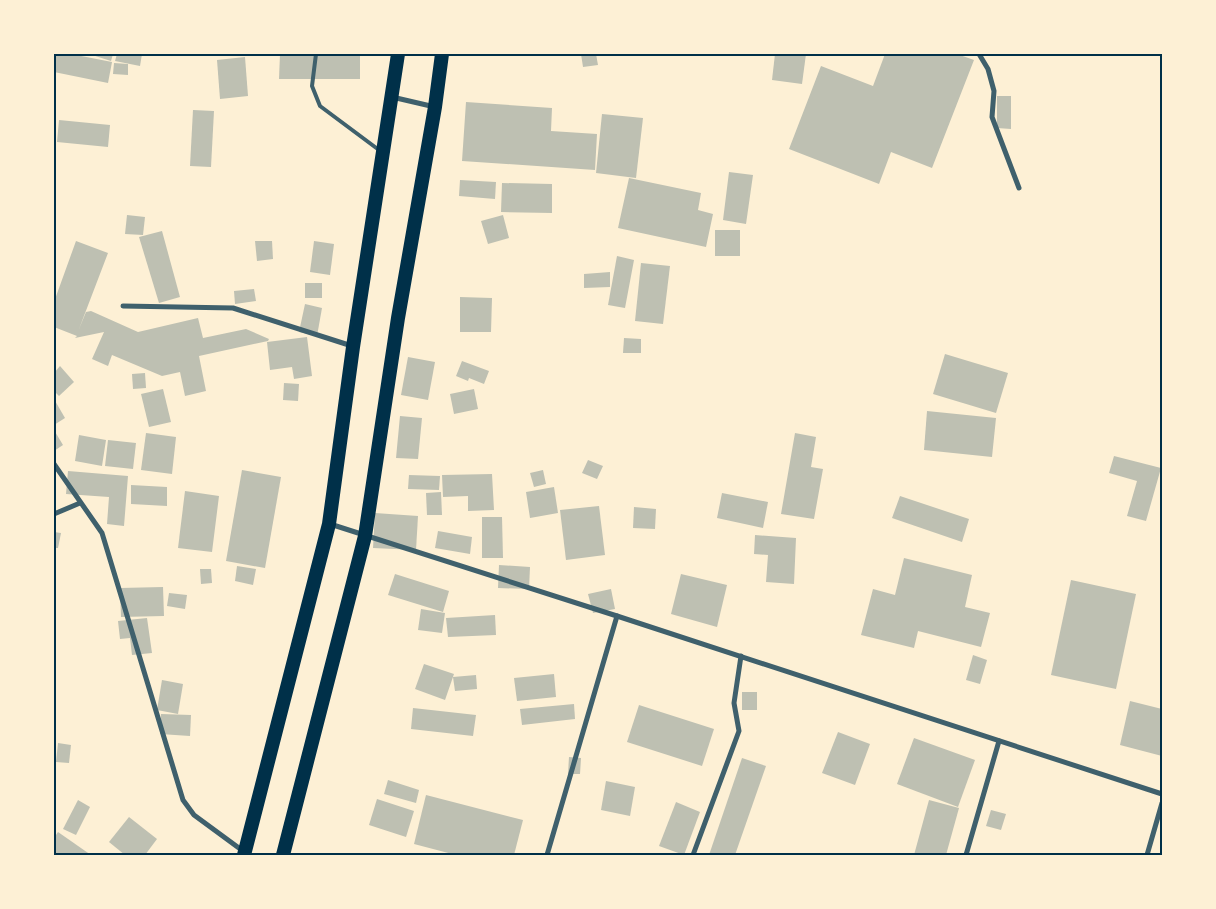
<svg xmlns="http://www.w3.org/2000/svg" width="1216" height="909" viewBox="0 0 1216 909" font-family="Ubuntu,sans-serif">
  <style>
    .building { fill: #bec0b2 }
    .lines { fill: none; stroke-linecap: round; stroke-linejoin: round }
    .service { stroke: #3f606c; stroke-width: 4 }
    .minor { stroke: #3f606c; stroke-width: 5 }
    .trunk { stroke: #003049; stroke-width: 14 }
    .neatline { fill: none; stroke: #003049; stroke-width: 2 }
  </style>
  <rect width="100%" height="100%" fill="#fdf0d5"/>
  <g class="building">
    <polygon points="54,54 71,54 112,62 108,83 54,72"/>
    <polygon points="89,54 113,54 111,61"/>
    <polygon points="117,54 142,54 140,66 115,61"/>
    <polygon points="280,54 360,54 360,79 279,79"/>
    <polygon points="581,54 596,54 598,65 583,67"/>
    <polygon points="775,54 806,54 802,84 772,80"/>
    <polygon points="885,54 957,54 974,60 932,168 891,152 879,184 789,149 821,66 873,86"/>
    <polygon points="245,57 248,96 220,99 217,60"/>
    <polygon points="114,63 128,64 128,75 113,74"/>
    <polygon points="997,96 1011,96 1011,129 997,128"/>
    <polygon points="466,102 552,108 551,131 597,134 595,170 462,161"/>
    <polygon points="193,110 214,111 211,167 190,166"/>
    <polygon points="602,114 643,118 636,178 596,173"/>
    <polygon points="59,120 110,125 108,147 57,142"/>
    <polygon points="729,172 753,175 746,224 723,220"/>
    <polygon points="629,178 701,193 698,210 713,214 706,247 618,228"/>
    <polygon points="460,180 496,182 495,199 459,196"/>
    <polygon points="502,183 552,184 552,213 501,212"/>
    <polygon points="127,215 145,217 143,235 125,234"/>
    <polygon points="503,215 509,238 488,244 481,221"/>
    <rect x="715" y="230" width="25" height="26"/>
    <polygon points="162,231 180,297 159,303 139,237"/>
    <polygon points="76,241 108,253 79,329 86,312 91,311 138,332 198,318 203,338 246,329 269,339 268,341 199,356 206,391 185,396 180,372 162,376 112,355 108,366 92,359 104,332 75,338 77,336 54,327 54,302"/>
    <polygon points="255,241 272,241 273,259 257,261"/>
    <polygon points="314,241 334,244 330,275 310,272"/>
    <polygon points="617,256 634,260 625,308 608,305"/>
    <polygon points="641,263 670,266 663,324 635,321"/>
    <polygon points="610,272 610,287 584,288 584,274"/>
    <rect x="305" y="283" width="17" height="15"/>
    <polygon points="254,289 256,301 235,304 234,291"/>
    <polygon points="460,297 492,298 491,332 460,332"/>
    <polygon points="305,304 322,308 317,336 299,332"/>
    <polygon points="307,337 312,376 294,379 292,367 270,370 267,342"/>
    <polygon points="624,338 641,339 641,353 623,353"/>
    <polygon points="945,354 1008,373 996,413 933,394"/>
    <polygon points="408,357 435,362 428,400 401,395"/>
    <polygon points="462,361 489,371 484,384 469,378 468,381 456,376"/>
    <polygon points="60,366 74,382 59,396 54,391 54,373"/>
    <polygon points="145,373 146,388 133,389 132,374"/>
    <polygon points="284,383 299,384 298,401 283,400"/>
    <polygon points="163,389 171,422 149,427 141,394"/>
    <polygon points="474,389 478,409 454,414 450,394"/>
    <polygon points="54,399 65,418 54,425"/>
    <polygon points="927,411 996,418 992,457 924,450"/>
    <polygon points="400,416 422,418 418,459 396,458"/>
    <polygon points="54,430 63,445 54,451"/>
    <polygon points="146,433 176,437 172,474 141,470"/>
    <polygon points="795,433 816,437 811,467 823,469 814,519 781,514"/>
    <polygon points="79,435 106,440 102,466 75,461"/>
    <polygon points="108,440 136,443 133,469 105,466"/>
    <polygon points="1114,456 1161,468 1146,521 1127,516 1137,481 1109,473"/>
    <polygon points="588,460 603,466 597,479 582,473"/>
    <polygon points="242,470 281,477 265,568 226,561"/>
    <polygon points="543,470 546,484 534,487 530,473"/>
    <polygon points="68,471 128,476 124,526 107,524 109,497 66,494"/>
    <polygon points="492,474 494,510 468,511 468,496 443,497 442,475"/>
    <polygon points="409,475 440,476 439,490 408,489"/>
    <polygon points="131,485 167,487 167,506 131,504"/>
    <polygon points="554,487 558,513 530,518 526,492"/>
    <polygon points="185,491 219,496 212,552 178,548"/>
    <polygon points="441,492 442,515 427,515 426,493"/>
    <polygon points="722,493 768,502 763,528 717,518"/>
    <polygon points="900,496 969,519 962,542 892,518"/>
    <polygon points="599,506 605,555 566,560 560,510"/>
    <polygon points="634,507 656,509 655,529 633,528"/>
    <polygon points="375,513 418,516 416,550 373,548"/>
    <polygon points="482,517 502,517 503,558 482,558"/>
    <polygon points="438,531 472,537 470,554 435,548"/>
    <polygon points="54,532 61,533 58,548 54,548"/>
    <polygon points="755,535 796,538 794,584 766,582 768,555 754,554"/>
    <polygon points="904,558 972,575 965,607 990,613 981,647 918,631 914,648 861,635 873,589 895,595"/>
    <polygon points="499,565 530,567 529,589 498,588"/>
    <polygon points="237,566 256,569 253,585 235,581"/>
    <polygon points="200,569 211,569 212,583 201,584"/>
    <polygon points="395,574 449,591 443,612 388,595"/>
    <polygon points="681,574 727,585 717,627 671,614"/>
    <polygon points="1071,580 1136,594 1116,689 1051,675"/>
    <polygon points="163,587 164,616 121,617 120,588"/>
    <polygon points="611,589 615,609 593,613 588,594"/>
    <polygon points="169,593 187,595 185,609 167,606"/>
    <polygon points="421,609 445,613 442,633 418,630"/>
    <polygon points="495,615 496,635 448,637 446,618"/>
    <polygon points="147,618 152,653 132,655 130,638 120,639 118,621"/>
    <polygon points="973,655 987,660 980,684 966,680"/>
    <polygon points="424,664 454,674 445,700 415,689"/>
    <polygon points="554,674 556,697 517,701 514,678"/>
    <polygon points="476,675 477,689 455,691 453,677"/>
    <polygon points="162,680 183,684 178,714 157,710"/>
    <rect x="742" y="692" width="15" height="18"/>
    <polygon points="1130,701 1162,709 1162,756 1120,745"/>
    <polygon points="574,704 575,719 522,725 520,709"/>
    <polygon points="639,705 714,729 702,766 627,742"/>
    <polygon points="413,708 476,715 473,736 411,729"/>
    <polygon points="161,714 191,715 190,736 160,734"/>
    <polygon points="838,732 870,744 855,785 822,773"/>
    <polygon points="914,738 975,760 958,807 897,784"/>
    <polygon points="58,743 71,745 69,763 56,762"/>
    <polygon points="569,757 581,758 580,774 568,774"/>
    <polygon points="742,758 766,766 735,855 709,855"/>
    <polygon points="388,780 419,790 416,803 384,794"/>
    <polygon points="606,781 635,787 630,816 601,810"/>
    <polygon points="426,795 523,820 514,855 456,855 414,844"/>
    <polygon points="377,799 414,811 406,837 369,825"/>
    <polygon points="78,800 90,807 76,835 63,829"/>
    <polygon points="929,800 959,808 946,855 914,855"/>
    <polygon points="676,802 700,812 684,855 659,846"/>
    <polygon points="991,810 1006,814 1001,830 986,826"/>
    <polygon points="129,817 157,839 145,855 125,855 109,842"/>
    <polygon points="58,832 91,855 56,855 54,854 54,838"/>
  </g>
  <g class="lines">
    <polyline class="service" points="316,54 312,86 320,106 379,150"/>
    <g class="minor">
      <polyline points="979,54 988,69 994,91 992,117 1019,188"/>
      <polyline points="392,97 435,107"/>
      <polyline points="123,306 233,308 352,346"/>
      <polyline points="54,464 102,533 183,800 194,815 243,851"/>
      <polyline points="54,514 80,503"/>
      <polyline points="330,524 617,616 1162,794"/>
      <polyline points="547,855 617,616"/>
      <polyline points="693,855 739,731 734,703 741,656"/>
      <polyline points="966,855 999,741"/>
      <polyline points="1147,855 1162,803"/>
    </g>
    <g class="trunk">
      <polyline points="244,855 329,524 353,347 398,54"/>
      <polyline points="283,855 365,536 398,318 435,107 442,54"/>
    </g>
  </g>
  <rect width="1216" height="909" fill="none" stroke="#fdf0d5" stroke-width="110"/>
  <rect x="55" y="55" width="1106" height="799" class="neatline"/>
</svg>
